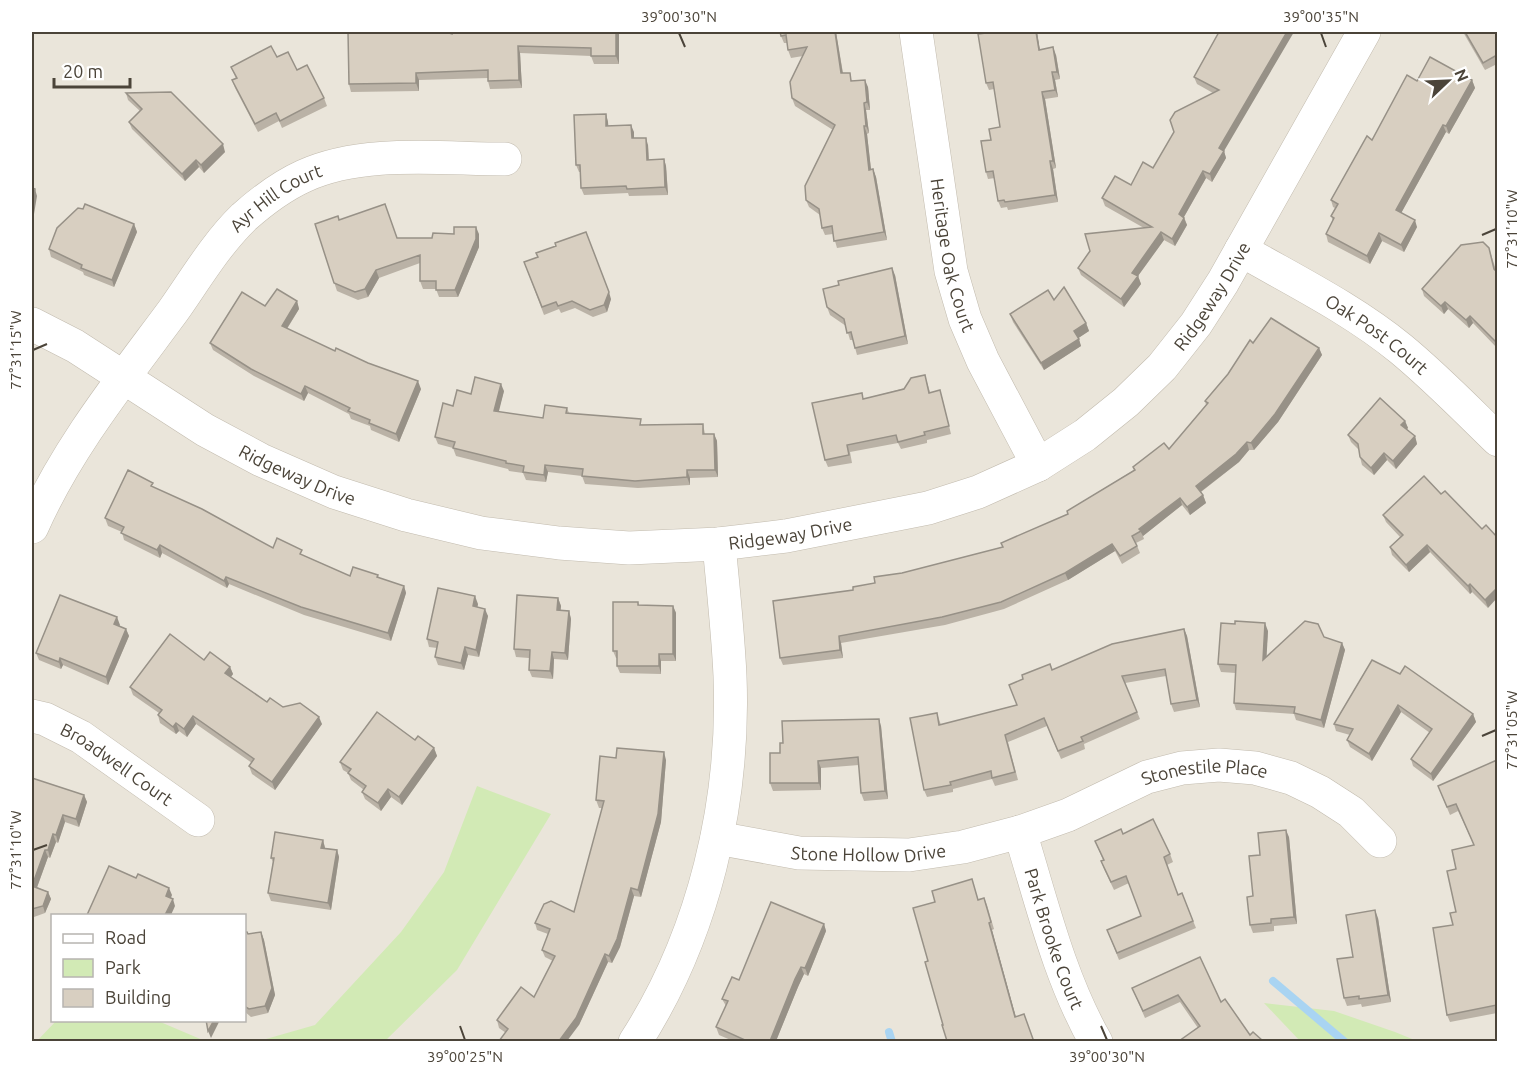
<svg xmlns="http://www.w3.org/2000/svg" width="1529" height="1073" viewBox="0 0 1529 1073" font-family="Ubuntu,sans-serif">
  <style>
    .residential { fill: #eae5da; fill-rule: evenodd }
    .green { fill: #d2eab5 }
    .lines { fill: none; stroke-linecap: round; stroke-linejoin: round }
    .stream { stroke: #a9d4f2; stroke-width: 8 }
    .minor-casing { stroke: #c2bbae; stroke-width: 34 }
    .minor { stroke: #fff; stroke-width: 33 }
    .wall { fill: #bab2a6 }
    .shaded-wall { fill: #979187 }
    .building { fill: #d8cfc1; stroke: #979187; stroke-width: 1.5 }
    .ticks { fill: none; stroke: #4b4439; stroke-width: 2 }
    .labels { text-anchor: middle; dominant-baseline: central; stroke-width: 4.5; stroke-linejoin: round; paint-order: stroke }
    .street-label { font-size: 18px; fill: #4b4439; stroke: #fff }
    .neatline { fill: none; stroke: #4b4439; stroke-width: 2 }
    .ticks-label { font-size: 15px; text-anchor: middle; fill: #4b4439 }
  </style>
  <rect width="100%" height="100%" fill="#f6f3ec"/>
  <path class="residential" d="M32 32H1497V1041H32ZM52 916H244V1020H52Z"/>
  <g class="green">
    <polygon points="477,786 551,814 457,970 385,1041 259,1041 315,1025 401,932 444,872"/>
    <polygon points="1264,1003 1334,1011 1395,1032 1417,1041 1300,1041"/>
    <polygon points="57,1020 158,1021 205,1041 37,1041"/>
  </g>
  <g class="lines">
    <g class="stream">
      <polyline points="1273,981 1345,1042"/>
      <polyline points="889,1032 892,1042"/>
    </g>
    <defs>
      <g id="minor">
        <path id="s1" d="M916 32 951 271 965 319 983 361 1038 465"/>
        <path id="s2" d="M1241 250C1295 281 1352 309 1401 349 1435 377 1466 409 1498 440"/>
        <path id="s3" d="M32 324 75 346 205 430 261 460 334 492 406 515 481 533 559 543 629 548 719 544 786 536 928 508 978 492 1038 465 1085 435 1126 402 1162 367 1196 324 1223 282 1364 32"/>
        <path id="s4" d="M32 527C67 448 122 380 173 311 195 280 216 244 244 217 262 201 282 186 304 176 363 149 441 159 505 159"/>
        <path id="s5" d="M32 716 45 719 81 737 198 820"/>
        <path id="s6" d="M1020 832C1042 903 1059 977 1096 1042"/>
        <path id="s7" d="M717 838 799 853 909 855 963 847 1020 832 1068 815 1147 777 1182 768 1219 765 1255 768 1291 778 1320 792 1351 812 1380 841"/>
        <path d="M635 1042C704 935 735 802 730 676 728 632 723 588 719 544"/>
      </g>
    </defs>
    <use href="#minor" class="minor-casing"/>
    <use href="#minor" class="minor"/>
  </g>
  <g class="wall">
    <polygon points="452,32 619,32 619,64 594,64 591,56 520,53 522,88 490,89 488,81 488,78 419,80 419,91 351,92 349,84 452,34"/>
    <polygon points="836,32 843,73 853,81 868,87 870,110 866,110 869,133 867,134 871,170 873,169 876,177 887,240 837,248 833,234 825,235 822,228 820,215 809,207 806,200 833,130 795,106 792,98 803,56 791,58 788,50 787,43 784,43 781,36"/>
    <polygon points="1037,32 1040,50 1056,55 1060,79 1055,80 1058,97 1045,99 1056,168 1053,169 1058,202 1008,210 1007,207 1001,208 998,201 995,178 988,179 986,172 991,140 1000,127 994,89 989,90 986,83"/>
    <polygon points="1463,32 1497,32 1497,64 1485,70"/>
    <polygon points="1226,33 1224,151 1226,158 1212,182 1206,178 1184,217 1187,225 1175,246 1164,240 1138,276 1141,284 1124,307 1081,275 1078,268 1144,228 1105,206 1102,198 1131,185 1153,168 1213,93 1197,84 1194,77"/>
    <polygon points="277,57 297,70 324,98 327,106 282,128 279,121 258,132 235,88 232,80 236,79 231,67"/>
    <polygon points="1472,80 1475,88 1449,134 1446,132 1401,213 1417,227 1404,252 1382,241 1370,264 1328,242 1326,234 1333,221 1331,216 1335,208 1333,207 1331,200 1372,140 1417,81"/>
    <polygon points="126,93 225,152 204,173 199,167 185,181 132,129 129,122 140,111 128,100"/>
    <polygon points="606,114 608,122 608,126 634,132 634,138 648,145 649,160 664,159 666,166 668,195 629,196 628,193 584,195 581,188 580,172 579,172 576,165"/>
    <polygon points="339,220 397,238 432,238 479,234 479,247 458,297 439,297 436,289 423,289 420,281 420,263 379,278 368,297 358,300 337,291 315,224"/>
    <polygon points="134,224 137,232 114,287 84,275 83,272 51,257 49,249"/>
    <polygon points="1489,248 1496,270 1497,272 1497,348 1473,323 1469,328 1448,309 1444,314 1424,296 1422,289"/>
    <polygon points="524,262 611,299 607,312 593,317 575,308 561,313 559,309 544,315"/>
    <polygon points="895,275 908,344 857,355 853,340 850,340 846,326 830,315 827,307"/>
    <polygon points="1054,300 1086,323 1089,331 1078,338 1081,346 1044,370 1013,322 1010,314"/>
    <polygon points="297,301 299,309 287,329 335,351 421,389 399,442 371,430 370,426 351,419 349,414 308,393 304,401 254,376 213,350 210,343 265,306"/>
    <polygon points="1253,343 1319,348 1322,355 1278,422 1254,450 1249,450 1239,462 1201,492 1203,495 1206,503 1190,515 1182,505 1143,536 1144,539 1136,543 1140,553 1122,564 1115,551 1068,580 1004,609 945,625 841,643 843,658 783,665 780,658 853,590 902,573 1003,547 1068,514 1067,511 1134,470 1133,467 1169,449 1206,405 1205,401 1228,374"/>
    <polygon points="927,382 930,392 942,397 951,434 927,440 927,443 901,449 898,443 850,452 852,463 828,467 825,460 864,399"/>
    <polygon points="504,391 498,412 543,418 567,408 569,413 643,425 703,424 705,434 714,434 717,441 718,477 690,478 690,485 638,488 585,484 582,476 548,472 546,482 526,480 523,473 509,471 508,469 456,456 453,448 438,444 435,437 453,406 471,394"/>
    <polygon points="1405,421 1408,428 1407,429 1415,436 1417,444 1396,469 1387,460 1374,475 1362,465 1360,457 1359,450 1351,442 1348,435"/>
    <polygon points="155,488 273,548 305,556 350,576 378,575 379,578 404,586 406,593 391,641 304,615 229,584 227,588 162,553 160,558 124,540 122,532 108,526 105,518"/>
    <polygon points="1441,494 1482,529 1488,608 1472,592 1470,594 1430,552 1409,572 1392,555 1390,547 1400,537 1386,522 1383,515"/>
    <polygon points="558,598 561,606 560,610 569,611 571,619 568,660 554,659 553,679 532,677 529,670 529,658 516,657 514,649"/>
    <polygon points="638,602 639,605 673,606 676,613 676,661 661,661 661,674 620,673 617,666 617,658 616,658 613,651"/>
    <polygon points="478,604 477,607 488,616 479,657 468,655 464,670 438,665 435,657 437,648 429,647 427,639"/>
    <polygon points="117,617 119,626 126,629 129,636 108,685 63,665 61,669 39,660 36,653"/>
    <polygon points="1235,624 1268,631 1266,656 1324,637 1342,643 1345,650 1324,728 1296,720 1294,714 1236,710 1234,703 1236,673 1221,672 1218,664"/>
    <polygon points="1184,629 1187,636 1200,707 1174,712 1171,704 1166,676 1125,683 1140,719 1084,744 1085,749 1061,759 1047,726 1008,742 1018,780 995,786 992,779 953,789 953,792 927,797 924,790 937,713 941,725 1016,705 1052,670"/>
    <polygon points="204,660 230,667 233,674 231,677 267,702 283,707 322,724 275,790 252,774 249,766 252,763 196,724 187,737 179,731 176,734 160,723 158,715 159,713 133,695 130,687"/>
    <polygon points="1400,674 1473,714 1476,722 1433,781 1413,766 1411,759 1430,733 1401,712 1372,761 1350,747 1347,740 1350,735 1336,731 1334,724"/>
    <polygon points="881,726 888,799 864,801 861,793 859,765 821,768 821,790 773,791 770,783 783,743"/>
    <polygon points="415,740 434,748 437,756 402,805 391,797 381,811 365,799 362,792 364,790 351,780 348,773 343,770 340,762"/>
    <polygon points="616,758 666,760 661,822 641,897 634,896 620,947 612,963 608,962 579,1025 506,1033 499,1028 497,1020 534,997 553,961 545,957 542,950 548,934 537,930 535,923 574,912 602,808 599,808 596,800"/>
    <polygon points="1497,762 1497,1013 1450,1022 1447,1015 1453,925 1456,912 1456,869 1474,845 1458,811 1450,815 1438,786"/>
    <polygon points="32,778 84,795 87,802 79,827 65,822 58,843 56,842 50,858 48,857 37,887 48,892 51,899 45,913 34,917 32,924"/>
    <polygon points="1123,834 1170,854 1173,862 1167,865 1178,895 1182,893 1196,928 1119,960 1107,930 1141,916 1129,883 1114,890 1104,869 1101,861 1103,860 1095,841"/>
    <polygon points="1289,837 1297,924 1274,926 1274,931 1253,933 1250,925 1253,896 1260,855"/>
    <polygon points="323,840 325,848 337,850 339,857 331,910 271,901 268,893 273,862 271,858"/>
    <polygon points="972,879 978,899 984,898 987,905 994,929 992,930 1016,1017 1024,1014 1034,1041 947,1041 928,961 935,902"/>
    <polygon points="1378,918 1391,1002 1362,1007 1361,1004 1347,1006 1344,998"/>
    <polygon points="824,924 826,931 808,976 804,974 798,987 776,1041 733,1041 719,1035 716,1027 726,1006 722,999 739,980"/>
    <polygon points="244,932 248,934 261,932 264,940 275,995 268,1013 251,1017 244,1011"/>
    <polygon points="1132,988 1221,1002 1250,1035 1263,1041 1198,1028 1180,1002 1145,1018"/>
  </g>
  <g class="shaded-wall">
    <polygon points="616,32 619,32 619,64 616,56"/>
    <polygon points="835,32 836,32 844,81 841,73"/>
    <polygon points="1036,32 1037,32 1041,57 1039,50"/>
    <polygon points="1287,32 1294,32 1224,151 1226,158 1212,182 1210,174 1219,148"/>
    <polygon points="518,46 520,53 522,88 519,80"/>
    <polygon points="1053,47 1056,55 1060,79 1057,72"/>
    <polygon points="1052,72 1055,80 1058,97 1055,90"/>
    <polygon points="416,73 419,80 419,91 416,83"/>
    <polygon points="865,80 868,87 870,110 867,102"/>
    <polygon points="1472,80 1475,88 1449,134 1446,126"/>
    <polygon points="1042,92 1045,99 1056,168 1053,161"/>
    <polygon points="864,103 866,110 869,133 866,126"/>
    <polygon points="606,114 608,122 609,134 606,126"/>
    <polygon points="631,125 634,132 634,146 632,138"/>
    <polygon points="1443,125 1446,132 1399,217 1396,210"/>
    <polygon points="864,126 867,134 872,178 869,170"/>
    <polygon points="646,138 648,145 649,167 647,160"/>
    <polygon points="223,144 225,152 204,173 201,165"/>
    <polygon points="664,159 666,166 668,195 665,187"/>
    <polygon points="196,160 199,167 185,181 182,174"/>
    <polygon points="1050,161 1053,169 1058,202 1055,195"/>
    <polygon points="873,169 876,177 887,240 884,232"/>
    <polygon points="1203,171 1206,178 1181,222 1179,214"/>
    <polygon points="35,189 37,196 32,226 32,204"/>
    <polygon points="1184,218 1187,225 1175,246 1172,239"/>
    <polygon points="1415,220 1417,227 1404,252 1401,245"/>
    <polygon points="134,224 137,232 114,287 112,280"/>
    <polygon points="476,227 479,234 479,247 458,297 455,290"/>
    <polygon points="1161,232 1164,240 1135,280 1132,273"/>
    <polygon points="1379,233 1382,241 1370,264 1367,256"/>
    <polygon points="892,268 895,275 908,344 905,336"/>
    <polygon points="376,270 379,278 368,297 365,289"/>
    <polygon points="1138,276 1141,284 1124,307 1121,299"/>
    <polygon points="609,292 611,299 607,312 604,305"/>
    <polygon points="297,301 299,309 284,333 282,326"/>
    <polygon points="1445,302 1448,309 1444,314 1441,306"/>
    <polygon points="1470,316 1473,323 1469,328 1466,320"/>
    <polygon points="1086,323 1089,331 1077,339 1074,331"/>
    <polygon points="1079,339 1081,346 1044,370 1041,363"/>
    <polygon points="1319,348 1322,355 1278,422 1254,450 1251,443"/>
    <polygon points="418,381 421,389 399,442 396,434"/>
    <polygon points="501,384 504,391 497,419 494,411"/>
    <polygon points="305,386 308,393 304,401 301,394"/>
    <polygon points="1405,421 1408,428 1404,432 1401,425"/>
    <polygon points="714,434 717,441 718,477 715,470"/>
    <polygon points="1415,436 1417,444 1396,469 1393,461"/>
    <polygon points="1247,442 1249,450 1239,462 1199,493 1196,486"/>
    <polygon points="1384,453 1387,460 1374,475 1371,468"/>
    <polygon points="545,465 548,472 546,482 544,475"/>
    <polygon points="687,470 690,478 690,485 687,477"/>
    <polygon points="1203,495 1206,503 1190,515 1187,507"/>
    <polygon points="1180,498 1182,505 1143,536 1139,529"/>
    <polygon points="1112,544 1115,551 1068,580 1065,573"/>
    <polygon points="160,545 162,553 160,558 157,550"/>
    <polygon points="1427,545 1430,552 1409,572 1406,565"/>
    <polygon points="226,577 229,584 227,588 224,581"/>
    <polygon points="1470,584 1472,592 1470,594 1468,586"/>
    <polygon points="404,586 406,593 391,641 388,633"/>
    <polygon points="1497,588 1497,598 1488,608 1485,600"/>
    <polygon points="475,596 478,604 476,614 473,606"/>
    <polygon points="558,598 561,606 560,618 557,610"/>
    <polygon points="673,606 676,613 676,661 673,654"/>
    <polygon points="485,609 488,616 479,657 476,650"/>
    <polygon points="569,611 571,619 568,660 565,653"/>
    <polygon points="117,617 120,625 117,631 114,624"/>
    <polygon points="1265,623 1268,631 1266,667 1263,660"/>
    <polygon points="126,629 129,636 108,685 106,677"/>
    <polygon points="1184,629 1187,636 1200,707 1197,700"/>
    <polygon points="839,636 841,643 843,658 840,650"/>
    <polygon points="1342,643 1345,650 1324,728 1321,720"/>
    <polygon points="465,647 468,655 464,670 461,663"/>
    <polygon points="552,652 554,659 553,679 550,671"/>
    <polygon points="659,654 661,661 661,674 659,666"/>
    <polygon points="60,658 63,665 61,669 59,662"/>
    <polygon points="230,667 233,674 228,681 225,673"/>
    <polygon points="1398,705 1401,712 1372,761 1369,754"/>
    <polygon points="1473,714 1476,722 1433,781 1431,774"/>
    <polygon points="193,716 196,724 187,737 184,729"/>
    <polygon points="319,717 322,724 275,790 272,782"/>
    <polygon points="879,719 881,726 888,799 885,791"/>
    <polygon points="176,723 179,731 176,734 173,727"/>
    <polygon points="434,748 437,756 402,805 399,797"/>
    <polygon points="664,752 666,760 661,822 641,897 638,890"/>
    <polygon points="818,761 821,768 821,790 819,783"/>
    <polygon points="388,789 391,797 381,811 378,803"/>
    <polygon points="84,795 87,802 79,827 76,819"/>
    <polygon points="63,815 65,822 58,843 56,835"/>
    <polygon points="1286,830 1289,837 1297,924 1294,917"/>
    <polygon points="53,834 56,842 50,858 48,850"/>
    <polygon points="323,840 325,848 324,855 321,848"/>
    <polygon points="45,850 48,857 35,893 32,886"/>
    <polygon points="337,850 339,857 331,910 328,903"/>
    <polygon points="169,888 172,895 169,903 166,896"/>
    <polygon points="631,888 634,896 620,947 612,963 609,956"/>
    <polygon points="48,892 51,899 45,913 43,906"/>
    <polygon points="173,899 175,906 171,915 165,915"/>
    <polygon points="32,910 34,917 32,924"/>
    <polygon points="1375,910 1378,918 1391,1002 1388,995"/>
    <polygon points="989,923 992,930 1018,1025 1015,1017"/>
    <polygon points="824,924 826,931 808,976 805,968"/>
    <polygon points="261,932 264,940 275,995 268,1013 265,1006"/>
    <polygon points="605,954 608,962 579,1025 567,1041 559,1041"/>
    <polygon points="801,967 804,974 798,987 776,1041 770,1041 795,979"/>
    <polygon points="214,1020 220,1020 211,1038 208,1031"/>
  </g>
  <g class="building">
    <polygon points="348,32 446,32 452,34 452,32 616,32 616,56 591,56 591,48 518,46 519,80 488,81 488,70 416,73 416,83 349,84"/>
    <polygon points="780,32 835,32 841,73 850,73 851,81 865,80 867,102 864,103 866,126 864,126 869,170 873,169 884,232 834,241 832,226 822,228 819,209 806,200 805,186 835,125 792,98 790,82 807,47 788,50 786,35 781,36"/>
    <polygon points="994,32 1036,32 1039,50 1053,47 1057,72 1052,72 1055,90 1042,92 1053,161 1050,161 1055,195 1005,202 1004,200 998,201 993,171 986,172 981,141 991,140 989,129 1000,127 993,82 986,83 978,34"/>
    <polygon points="1219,32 1224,32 1226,33 1227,32 1287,32 1219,148 1224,151 1210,174 1203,171 1179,214 1184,218 1172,239 1161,232 1132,273 1138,276 1121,299 1078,268 1090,251 1085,234 1152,227 1102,198 1115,176 1131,185 1143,162 1153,168 1174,132 1170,120 1175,112 1219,90 1194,77"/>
    <polygon points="1465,32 1497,32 1497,55 1483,63"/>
    <polygon points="271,46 277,57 288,52 297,70 307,65 324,98 280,121 276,113 255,124 232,80 237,78 231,67"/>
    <polygon points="1430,57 1472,80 1446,126 1443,125 1396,210 1415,220 1401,245 1379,233 1367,256 1326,234 1334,218 1331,216 1338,204 1331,200 1367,136 1372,140 1407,75 1417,81"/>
    <polygon points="171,92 223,144 201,165 196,160 182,174 129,122 142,109 126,93"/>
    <polygon points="606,114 606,126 631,125 632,138 646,138 647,160 664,159 665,187 627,189 626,186 581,188 580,165 576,165 574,115"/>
    <polygon points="32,188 35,189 32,204"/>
    <polygon points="85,204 134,224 112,280 81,268 82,265 49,249 57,228 78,208 83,209"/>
    <polygon points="385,204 397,238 432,238 433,233 454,234 454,227 476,227 476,239 455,290 436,290 436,281 420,281 420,255 376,270 365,289 355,292 334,283 315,224 338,216 339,220"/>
    <polygon points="586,232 609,292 604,305 590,310 572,301 558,306 556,302 542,307 524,262 538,257 536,253 556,246 555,243"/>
    <polygon points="1483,242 1489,248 1494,269 1497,272 1497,343 1470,316 1466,320 1445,302 1441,306 1422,289 1461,245"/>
    <polygon points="892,268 905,336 855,348 851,332 847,333 844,319 827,307 823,289 839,285 838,281"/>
    <polygon points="1064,287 1086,323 1074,331 1079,339 1041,363 1010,314 1048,290 1054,300"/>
    <polygon points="277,289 297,301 282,326 335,351 336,348 368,363 418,381 396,434 369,423 370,420 348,411 350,408 305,386 301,394 251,369 210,343 242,292 265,306"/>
    <polygon points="1271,318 1319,348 1275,414 1251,443 1247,442 1236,454 1196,486 1203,495 1187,507 1180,498 1139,529 1141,531 1132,536 1137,546 1120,556 1112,544 1065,573 1001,602 942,617 839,636 840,650 780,658 773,601 853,590 853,587 875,583 874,577 902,573 1003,547 1001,543 1068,514 1067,511 1135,470 1133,467 1164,443 1169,449 1208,403 1205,401 1228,374 1250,340 1253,343"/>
    <polygon points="925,375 929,393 940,390 949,426 924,432 925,435 898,442 896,435 847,445 849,455 825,460 812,403 862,393 863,399 904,389 911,378"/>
    <polygon points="475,377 501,384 494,411 543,418 545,405 567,408 566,413 641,419 640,425 703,424 703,434 714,434 715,470 687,470 687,477 635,481 582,476 583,469 545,465 544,475 523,472 524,466 506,463 506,461 453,448 455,442 435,437 443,403 453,406 457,390 471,394"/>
    <polygon points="1380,398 1405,421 1401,425 1415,436 1393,461 1384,453 1371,468 1360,457 1358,444 1348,435"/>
    <polygon points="128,470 153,483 151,486 202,509 273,548 277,538 302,550 300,554 350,576 353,567 378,575 377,577 404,586 388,633 301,607 226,577 224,581 160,545 157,550 121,533 124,527 105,518"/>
    <polygon points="1424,476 1441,494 1445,491 1482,529 1486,525 1497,537 1497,588 1485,600 1470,584 1468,586 1427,545 1406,565 1390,547 1403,535 1383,515"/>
    <polygon points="438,588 475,596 473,606 485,609 476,650 465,647 461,663 435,657 438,642 427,639"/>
    <polygon points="60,595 117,617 114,624 126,629 106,677 60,658 59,662 36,653"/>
    <polygon points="517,595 558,598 557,610 569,611 565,653 552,652 550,671 529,670 530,650 514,649"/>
    <polygon points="613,602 638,602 638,605 673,606 673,654 659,654 659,666 617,666 617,651 613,651"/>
    <polygon points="1235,621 1265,623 1263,660 1305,621 1318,624 1324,637 1342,643 1321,720 1294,713 1295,707 1234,703 1236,665 1218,664 1221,623 1235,624"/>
    <polygon points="1184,629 1197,700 1171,704 1165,669 1122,676 1137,712 1081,737 1083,741 1058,751 1044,718 1005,735 1015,772 992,778 991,771 950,782 951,785 924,790 910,718 937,713 939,725 1017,705 1009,685 1023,679 1022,675 1050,664 1052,670 1112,644"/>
    <polygon points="170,634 204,660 210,652 230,667 225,673 267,702 270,698 283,707 300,703 319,717 272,782 249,766 254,759 193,716 184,729 176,723 173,727 158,715 162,710 130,687"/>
    <polygon points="1372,660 1400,674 1405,666 1473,714 1431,774 1411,759 1432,729 1398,705 1369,754 1347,740 1353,729 1334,724"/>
    <polygon points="377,712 415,740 418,736 434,748 399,797 388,789 378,803 362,792 366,786 348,773 351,769 340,762"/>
    <polygon points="879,719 885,791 861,793 858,757 818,761 819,783 770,783 770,753 780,753 780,743 783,743 782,721"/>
    <polygon points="617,748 664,752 658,814 638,890 631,888 617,939 609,956 605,954 576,1018 559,1041 499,1041 508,1029 497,1020 521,987 534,997 555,956 542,950 550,929 535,923 544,904 551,901 574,912 604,801 596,800 600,756 616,758"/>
    <polygon points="1497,760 1497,1005 1447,1015 1433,928 1453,925 1450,913 1456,912 1447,871 1456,869 1452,850 1474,845 1456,804 1447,807 1438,786"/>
    <polygon points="32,778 84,795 76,819 63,815 56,835 53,834 48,850 45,850 32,886 48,892 43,906 32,909"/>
    <polygon points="1153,819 1170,854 1164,857 1178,895 1182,893 1193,921 1117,953 1107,930 1141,916 1126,876 1111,882 1101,861 1104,860 1095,841 1121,829 1123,834"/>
    <polygon points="1286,830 1294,917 1271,919 1271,923 1250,925 1247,897 1253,896 1249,856 1260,855 1258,833"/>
    <polygon points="275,832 323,840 321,848 337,850 328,903 268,893 274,858 271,858"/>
    <polygon points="109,866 136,878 138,874 169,888 166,896 173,899 165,915 87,915"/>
    <polygon points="972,879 978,900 984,898 991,922 989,923 1015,1017 1024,1014 1033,1039 1030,1040 1031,1041 947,1041 942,1025 943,1025 925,962 928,961 913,908 935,902 932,891"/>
    <polygon points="771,902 824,924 805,968 801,967 795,979 770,1041 747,1041 716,1027 728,1001 722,999 732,977 739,980"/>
    <polygon points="1375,910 1388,995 1359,999 1359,996 1344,998 1337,959 1353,957 1346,915"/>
    <polygon points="244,932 247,932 248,934 261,932 272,988 265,1006 249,1009 244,1006"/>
    <polygon points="1200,957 1221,1002 1225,999 1250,1035 1253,1032 1263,1041 1179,1041 1200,1026 1178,995 1143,1011 1132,988"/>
    <polygon points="206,1020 214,1020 208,1031"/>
  </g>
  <path class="ticks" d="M679 33 685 47M1321 33 1326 47M1482 235 1496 229M33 350 47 344M1482 736 1496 730M33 850 47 845M460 1026 465 1040M1101 1026 1107 1040"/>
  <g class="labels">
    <g class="street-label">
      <text stroke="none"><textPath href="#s4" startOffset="414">Ayr Hill Court</textPath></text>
      <text stroke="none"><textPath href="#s1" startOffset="226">Heritage Oak Court</textPath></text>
      <text stroke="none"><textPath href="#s3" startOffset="1314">Ridgeway Drive</textPath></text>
      <text stroke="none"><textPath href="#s2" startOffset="160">Oak Post Court</textPath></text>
      <text stroke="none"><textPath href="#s3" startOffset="306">Ridgeway Drive</textPath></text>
      <text stroke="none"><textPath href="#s3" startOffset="810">Ridgeway Drive</textPath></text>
      <text stroke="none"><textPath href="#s5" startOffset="98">Broadwell Court</textPath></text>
      <text stroke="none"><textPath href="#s7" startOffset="504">Stonestile Place</textPath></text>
      <text stroke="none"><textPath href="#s7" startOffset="153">Stone Hollow Drive</textPath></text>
      <text stroke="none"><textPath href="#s6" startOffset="112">Park Brooke Court</textPath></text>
    </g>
  </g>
  <rect width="1529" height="1073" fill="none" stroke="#ffffff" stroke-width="66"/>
  <rect x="51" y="914" width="195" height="108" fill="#ffffff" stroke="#b7b4b0" stroke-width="1.5"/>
  <rect x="63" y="934" width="30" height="9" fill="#ffffff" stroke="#b7b4b0" stroke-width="1.5"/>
  <text x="105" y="944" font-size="18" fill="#4b4439">Road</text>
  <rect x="63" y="959" width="30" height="18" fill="#d2eab5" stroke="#b7b4b0" stroke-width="1.5"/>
  <text x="105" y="974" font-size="18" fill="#4b4439">Park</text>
  <rect x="63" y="989" width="30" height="18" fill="#d8cfc1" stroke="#b7b4b0" stroke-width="1.5"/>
  <text x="105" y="1004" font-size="18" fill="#4b4439">Building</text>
  <g transform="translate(1448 81) rotate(67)" stroke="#ffffff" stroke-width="4.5" paint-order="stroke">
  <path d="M0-4.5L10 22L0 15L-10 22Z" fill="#4b4439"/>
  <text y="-9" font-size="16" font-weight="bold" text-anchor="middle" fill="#4b4439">N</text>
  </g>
  <path d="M54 78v9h76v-9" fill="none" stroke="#4b4439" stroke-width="3"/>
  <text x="63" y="78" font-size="18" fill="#4b4439" stroke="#ffffff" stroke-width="4.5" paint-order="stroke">20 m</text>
  <rect x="33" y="33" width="1463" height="1007" class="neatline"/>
  <g class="ticks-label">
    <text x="679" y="22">39°00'30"N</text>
    <text x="1321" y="22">39°00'35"N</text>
    <text transform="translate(1512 229) rotate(-90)" y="5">77°31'10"W</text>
    <text transform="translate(16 350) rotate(-90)" y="5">77°31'15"W</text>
    <text transform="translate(1512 730) rotate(-90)" y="5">77°31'05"W</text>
    <text transform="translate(16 850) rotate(-90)" y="5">77°31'10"W</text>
    <text x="465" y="1062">39°00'25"N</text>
    <text x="1107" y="1062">39°00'30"N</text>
  </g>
</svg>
